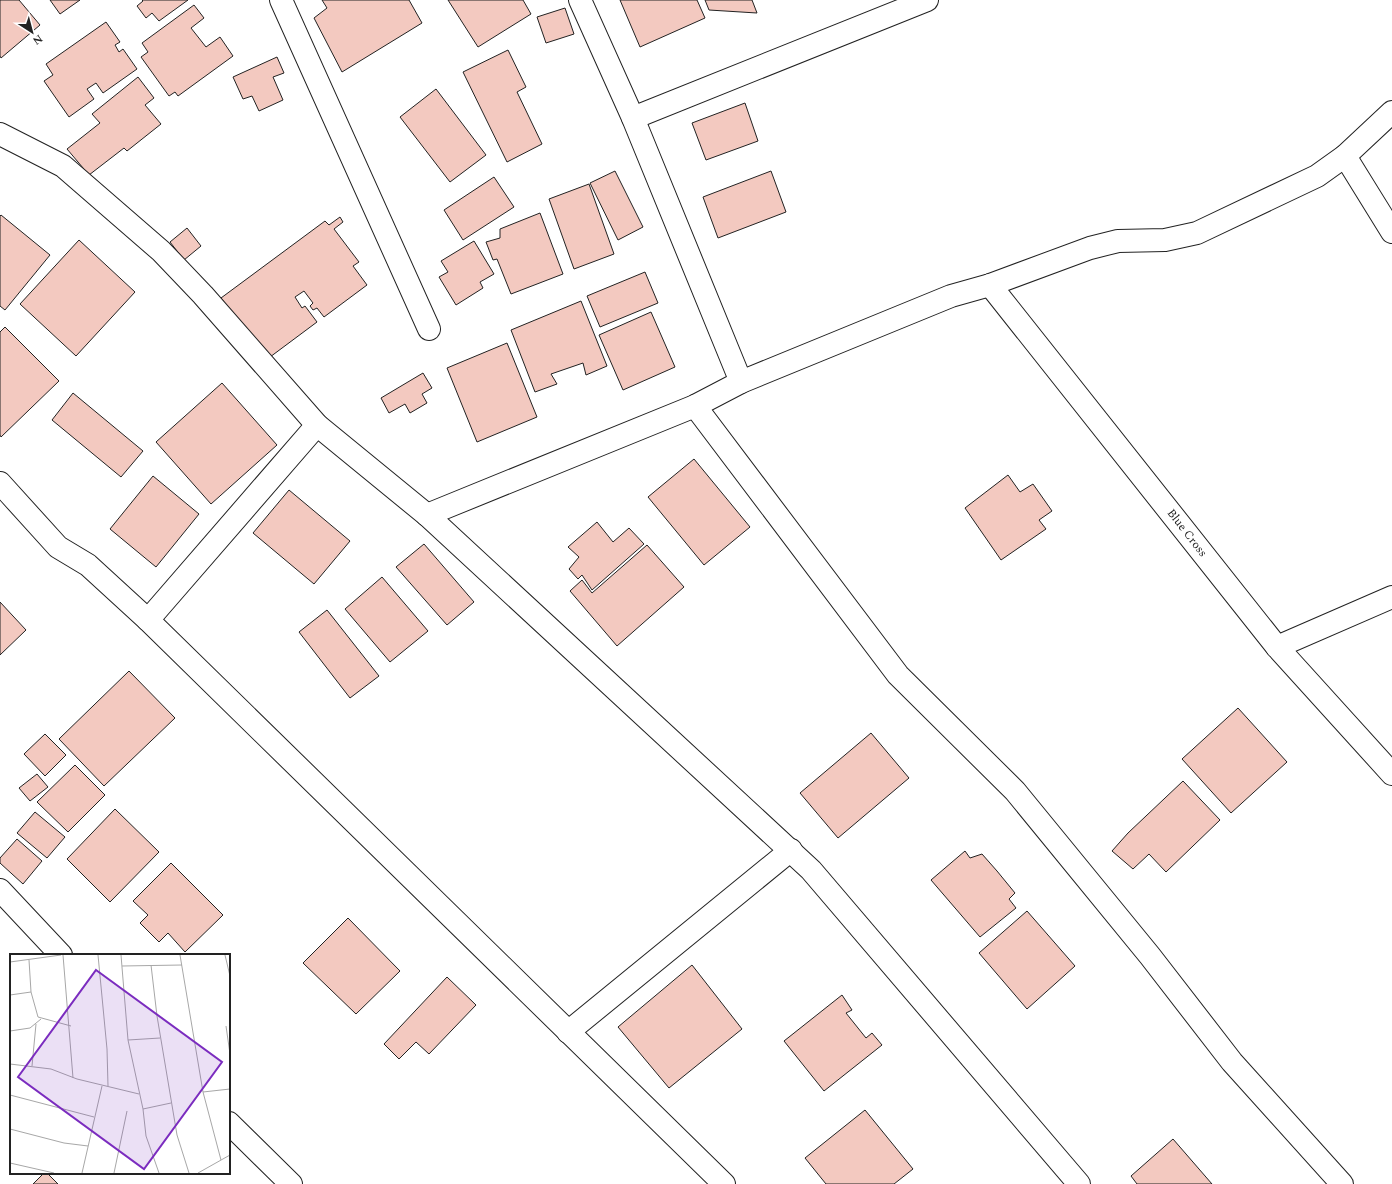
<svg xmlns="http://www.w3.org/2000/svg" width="1392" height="1184" viewBox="0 0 1392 1184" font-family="Spectral,serif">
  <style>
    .building { fill: #f3c9c0; stroke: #222 }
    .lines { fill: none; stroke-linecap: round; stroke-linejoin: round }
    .minor-casing { stroke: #222; stroke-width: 24 }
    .minor { stroke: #fff; stroke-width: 22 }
    .labels { text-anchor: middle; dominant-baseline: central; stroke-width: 3; stroke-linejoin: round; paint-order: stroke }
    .street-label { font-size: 12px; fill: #222; stroke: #fff }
    .inset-road { fill: none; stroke: #a7a7a7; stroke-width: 1 }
    .view { fill: #7b2cbf; fill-opacity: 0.15; stroke: #7b2cbf; stroke-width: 2 }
    .inset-edge { fill: none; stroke: #222; stroke-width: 2 }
  </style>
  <rect width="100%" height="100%" fill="#fff"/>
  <g class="building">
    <polygon points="0,0 19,0 40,25 1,58 0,56"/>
    <polygon points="50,0 80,0 60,14"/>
    <polygon points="142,0 188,0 159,21 152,13 146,18 137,6 143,1"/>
    <polygon points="322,0 409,0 422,23 342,72 314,18 327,8"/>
    <polygon points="448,0 523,0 531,14 478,47"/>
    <polygon points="620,0 697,0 705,18 640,47"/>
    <polygon points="705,0 752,0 757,13 709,10"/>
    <polygon points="194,5 204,18 191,28 206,47 220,37 233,56 178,96 175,92 169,96 141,57 148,52 142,43"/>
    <polygon points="565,8 574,34 546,43 537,17"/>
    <polygon points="106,22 120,42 115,45 119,52 123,49 137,69 103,93 96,83 87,89 94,99 69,117 44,81 53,75 46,64"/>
    <polygon points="508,50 526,87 517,92 542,144 507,162 463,72"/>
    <polygon points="277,57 284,73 273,77 283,100 259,111 252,96 243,99 233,77"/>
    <polygon points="138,77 154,98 145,105 161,124 127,151 124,148 89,175 67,149 100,123 92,114"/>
    <polygon points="436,89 486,155 450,182 400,117"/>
    <polygon points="745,103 758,141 706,160 692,123"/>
    <polygon points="615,171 643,227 618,240 590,183"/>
    <polygon points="771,171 786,212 718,238 703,197"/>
    <polygon points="494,177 514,207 463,240 444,210"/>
    <polygon points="589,184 614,254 574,269 549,199"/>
    <polygon points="540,213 563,274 511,294 497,259 493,260 486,242 500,238 500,229"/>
    <polygon points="1,215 50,255 5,310 0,306 0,216"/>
    <polygon points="340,217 343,222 334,229 359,262 353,266 367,285 324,317 317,308 313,310 310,306 313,303 304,291 295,297 302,308 305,306 317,322 266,360 221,298 325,221 329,225"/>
    <polygon points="187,228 201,246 184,260 170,242"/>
    <polygon points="79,240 135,292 76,356 20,304"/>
    <polygon points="474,241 494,274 480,282 483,288 456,305 439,277 448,272 441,261"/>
    <polygon points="645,272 658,303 600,327 587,296"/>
    <polygon points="581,301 607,366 586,375 583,363 551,374 557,384 535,392 511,330"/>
    <polygon points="651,312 675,367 623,390 599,335"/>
    <polygon points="5,327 59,381 1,437 0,435 0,332"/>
    <polygon points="507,343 537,417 477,442 447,368"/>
    <polygon points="423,373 432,388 422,394 427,403 410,413 405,404 389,413 381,398"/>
    <polygon points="222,383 277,445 211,504 156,442"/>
    <polygon points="73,393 143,451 121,477 52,420"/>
    <polygon points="694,459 750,527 704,565 648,497"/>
    <polygon points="1008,475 1020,492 1033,484 1052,511 1039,520 1046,529 1001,560 965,508"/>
    <polygon points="153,476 199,514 156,567 110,529"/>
    <polygon points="289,490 350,541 314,584 253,533"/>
    <polygon points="597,522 613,542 629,528 644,544 592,590 582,575 578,579 569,569 579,557 568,547"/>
    <polygon points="424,544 474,602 447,625 396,567"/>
    <polygon points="647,545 684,587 617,646 570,591 582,580 592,593"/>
    <polygon points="382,577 428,631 390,662 345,609"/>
    <polygon points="0,602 26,630 0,655"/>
    <polygon points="327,610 379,676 350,698 299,632"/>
    <polygon points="129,671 175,718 104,786 59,739"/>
    <polygon points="1238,708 1287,762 1231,813 1182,759"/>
    <polygon points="871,733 909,778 838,838 800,793"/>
    <polygon points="45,734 66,755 45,776 24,754"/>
    <polygon points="75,765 105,795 68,832 37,802"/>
    <polygon points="37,774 48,787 30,801 19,788"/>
    <polygon points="1183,781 1220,820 1166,872 1149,854 1133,869 1112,851 1128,833"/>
    <polygon points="115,809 159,852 110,902 67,859"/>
    <polygon points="35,812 65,837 47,858 17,833"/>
    <polygon points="17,839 42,861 23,884 0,863 0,858"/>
    <polygon points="965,851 970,858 982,854 997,871 1015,893 1009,899 1016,908 980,937 931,880"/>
    <polygon points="171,863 223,915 185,952 168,933 159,942 140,923 148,915 133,901"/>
    <polygon points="1027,911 1075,966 1027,1009 979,953"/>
    <polygon points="348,918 400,971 356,1014 303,963"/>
    <polygon points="692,965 742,1029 669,1088 618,1027"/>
    <polygon points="447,977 476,1005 429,1054 416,1042 399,1059 384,1044"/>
    <polygon points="842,995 852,1010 846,1013 866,1038 872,1033 882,1045 824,1091 784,1041"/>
    <polygon points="865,1110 913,1169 894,1184 826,1184 805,1158"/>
    <polygon points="1173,1139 1212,1184 1137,1184 1131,1176"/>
    <polygon points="44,1173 47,1173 58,1184 33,1184"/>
  </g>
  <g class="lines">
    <defs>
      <g id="minor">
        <polyline points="281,0 429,329"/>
        <polyline points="580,0 633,118 741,382"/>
        <polyline points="633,118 927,0"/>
        <polyline points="0,134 63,166 161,251 203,295 317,425 427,515 811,870 1079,1184"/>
        <polyline points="1345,156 1392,232"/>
        <polyline points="990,285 1277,647 1392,774"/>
        <polyline points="695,406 898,675 1015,791 1150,956 1232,1062 1342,1184"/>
        <polyline points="0,483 58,547 88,565 148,620 724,1184"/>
        <polyline points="427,515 695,406 741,382 951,296 990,285 1090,248 1118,241 1165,240 1197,233 1317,176 1345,156 1392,112"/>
        <polyline points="148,620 317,425"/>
        <polyline points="1277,647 1392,597"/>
        <polyline points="0,890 61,955"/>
        <polyline points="568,1032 791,850"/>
        <polyline points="229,1123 291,1184"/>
      </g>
    </defs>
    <use href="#minor" class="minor-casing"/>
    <use href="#minor" class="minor"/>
  </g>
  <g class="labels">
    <g class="street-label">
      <text transform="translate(1187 533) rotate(52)">Blue Cross</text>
    </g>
  </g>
  <g transform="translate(10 954)">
    <rect width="220" height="220" fill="#fff"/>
    <path class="inset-road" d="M53 1 63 124M88 1 97 95 98 132M111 1 118 86 133 155 136 182 149 219M170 1 193 138 211 206M215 1 220 22M19 6 21 38 28 63 61 72M0 8 51 1M141 11 147 62 167 181 179 219M112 12 172 11M0 41 21 38M216 72 220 100M0 77 20 74 31 65M118 86 150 84M0 110 41 115 67 125 129 140M22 112 26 70M193 138 220 135M0 141 84 163M133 155 161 149M0 175 54 189 78 192M0 209 44 219M72 219 92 132M104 219 117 157M188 219 220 201"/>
    <path class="view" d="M86 16 212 108 134 215 8 123Z"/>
    <rect width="220" height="220" class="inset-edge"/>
  </g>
  <g transform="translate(32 32) rotate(144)" stroke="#ffffff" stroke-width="3" paint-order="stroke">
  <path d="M0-3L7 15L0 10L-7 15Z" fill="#222222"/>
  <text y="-6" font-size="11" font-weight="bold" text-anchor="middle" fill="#222222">N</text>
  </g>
</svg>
